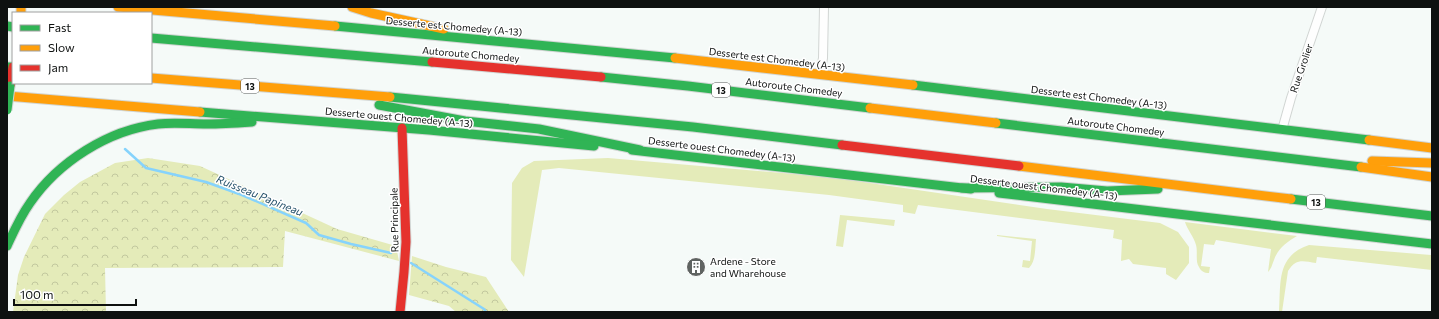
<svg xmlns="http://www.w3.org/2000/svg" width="1439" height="319" viewBox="0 0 1439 319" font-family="Commissioner,sans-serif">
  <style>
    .green { fill: #e4ebb9 }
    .forest { fill: url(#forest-crowns) }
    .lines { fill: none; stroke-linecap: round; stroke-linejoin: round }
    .stream { stroke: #86d3fc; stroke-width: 2.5 }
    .street-casing { stroke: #d1d5d3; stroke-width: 10 }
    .fast-casing { stroke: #d1d5d3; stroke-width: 11 }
    .slow-casing { stroke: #d1d5d3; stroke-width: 11 }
    .jam-casing { stroke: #d1d5d3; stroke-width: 11 }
    .street { stroke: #fefefe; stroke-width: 8 }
    .fast { stroke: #30b455; stroke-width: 9 }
    .slow { stroke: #ff9f0a; stroke-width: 9 }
    .jam { stroke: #e5322d; stroke-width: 9 }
    .fast-bridge-casing { stroke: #d1d5d3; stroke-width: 11; stroke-linecap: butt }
    .fast-bridge { stroke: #30b455; stroke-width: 9 }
    .labels { text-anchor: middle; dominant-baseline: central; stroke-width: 3; stroke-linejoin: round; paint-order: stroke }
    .shield { fill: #fff; stroke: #565858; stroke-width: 1 }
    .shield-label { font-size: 9px; font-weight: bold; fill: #0e1110 }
    .street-label { font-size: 10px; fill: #0e1110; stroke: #fff }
    .poi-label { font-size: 10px; fill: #0e1110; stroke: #fff; text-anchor: start }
    .water-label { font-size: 11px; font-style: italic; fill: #26526b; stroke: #fff }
  </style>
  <defs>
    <pattern id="forest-crowns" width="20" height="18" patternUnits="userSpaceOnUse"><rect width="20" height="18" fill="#e4ebb9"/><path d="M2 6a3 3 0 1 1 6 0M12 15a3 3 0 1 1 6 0" fill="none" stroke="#c2c89e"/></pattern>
  </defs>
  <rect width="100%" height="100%" fill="#f5faf8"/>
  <g class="green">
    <polygon points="608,158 829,177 1047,209 1160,223 1178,232 1189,247 1189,263 1176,280 1166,274 1166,268 1133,264 1129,259 1121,261 1122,240 1113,238 1114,230 918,205 915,214 903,212 903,205 829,195 559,168 542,170 524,277 511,260 512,183 522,168 534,161"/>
    <polygon points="840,215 895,220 894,226 847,220 843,247 836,246"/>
    <path d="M1185 222 1297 236C1287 242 1278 248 1274 260 1272 264 1272 268 1268 272L1271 249 1216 240 1214 245 1204 244 1201 266 1210 267 1209 273C1204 273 1201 271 1199 267 1195 261 1198 252 1196 245 1194 237 1187 229 1185 222Z"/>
    <path d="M997 235 1036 239C1035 248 1036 261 1029 268L1022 267 1023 260 1030 261 1032 241 997 236Z"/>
    <path d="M1309 245 1431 255 1432 270 1317 257 1316 263C1303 261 1296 258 1288 271L1282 312H1279C1281 283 1276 256 1309 245Z"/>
  </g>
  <g class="forest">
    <polygon points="148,158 200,166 337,229 396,246 399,261 285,231 283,267 105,268 106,312 13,312 18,275 24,257 45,214 64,195 80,182 115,163"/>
    <polygon points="412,256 446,267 486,277 509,312 456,312 449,306 409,295"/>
  </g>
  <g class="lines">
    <g class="stream">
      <polyline points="125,149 146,168 206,182 242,195 306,223 319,235 351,244 391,253"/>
      <polyline points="411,263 484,309 486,312"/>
    </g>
    <defs>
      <g id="street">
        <polyline points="820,74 823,58 824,7"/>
        <polyline points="1282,130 1291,98 1322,7"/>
      </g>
      <g id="fast">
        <polyline points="7,26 13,27"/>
        <polyline points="335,26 675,58"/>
        <polyline points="151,38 432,62"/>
        <polyline points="7,67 13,67"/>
        <polyline points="601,77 688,86 870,108"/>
        <polyline points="913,85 1369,140"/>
        <polyline points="390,97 693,127 842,145"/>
        <polyline points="379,105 465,121 539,129 640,150"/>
        <polyline points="200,112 429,130 594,146"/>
        <polyline points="996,123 1361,167"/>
        <polyline points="632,150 971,189"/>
        <polyline points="962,188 1061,187 1107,191 1158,189"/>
        <polyline points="999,193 1432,244"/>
        <polyline points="1291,199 1432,216"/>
        <path d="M7 246C14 231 20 217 30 203 58 162 108 130 158 124 174 122 190 124 207 124 222 124 237 123 252 122"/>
      </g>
      <g id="slow">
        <polyline points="21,7 21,13"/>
        <polyline points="118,7 335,26"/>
        <polyline points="352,7 371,13 444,29"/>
        <polyline points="675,58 913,85"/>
        <polyline points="151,78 390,97"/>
        <polyline points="7,96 200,112"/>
        <polyline points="870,108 996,123"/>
        <polyline points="1369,140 1432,148"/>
        <polyline points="1372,161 1432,163"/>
        <polyline points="1019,166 1291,199"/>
        <polyline points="1361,167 1432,177"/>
      </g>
      <g id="jam">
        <polyline points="432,62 601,77"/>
        <polyline points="10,86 13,67"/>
        <polyline points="842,145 1019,166"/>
        <polyline points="400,312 404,272 406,242 402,128"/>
      </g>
    </defs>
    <use href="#street" class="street-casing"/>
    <use href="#fast" class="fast-casing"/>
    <use href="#slow" class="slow-casing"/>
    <use href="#jam" class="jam-casing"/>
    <use href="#street" class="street"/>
    <use href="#fast" class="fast"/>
    <use href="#slow" class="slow"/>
    <use href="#jam" class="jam"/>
    <defs>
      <polyline id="fast-bridge" points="7,110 10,86"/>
    </defs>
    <use href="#fast-bridge" class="fast-bridge-casing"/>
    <use href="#fast-bridge" class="fast-bridge"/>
  </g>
  <defs>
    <symbol id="building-disc" viewBox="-11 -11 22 22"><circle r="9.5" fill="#5f6361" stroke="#fff"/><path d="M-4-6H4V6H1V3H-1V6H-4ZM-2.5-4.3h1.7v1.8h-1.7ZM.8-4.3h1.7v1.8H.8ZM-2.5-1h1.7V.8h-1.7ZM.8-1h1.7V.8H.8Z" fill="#fff"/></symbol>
  </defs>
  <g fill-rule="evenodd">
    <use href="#building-disc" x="685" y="256" width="22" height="22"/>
  </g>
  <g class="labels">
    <g class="shield">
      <rect x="241" y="79" width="18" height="14" rx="3"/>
      <rect x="712" y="83" width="18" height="14" rx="3"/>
      <rect x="1307" y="195" width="18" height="14" rx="3"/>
    </g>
    <g class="shield-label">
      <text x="250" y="86">13</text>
      <text x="721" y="90">13</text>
      <text x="1316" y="202">13</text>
    </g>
    <g class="street-label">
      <text transform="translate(454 26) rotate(5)">Desserte est Chomedey (A-13)</text>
      <text transform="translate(471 54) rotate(5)">Autoroute Chomedey</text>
      <text transform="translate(777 59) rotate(7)">Desserte est Chomedey (A-13)</text>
      <text transform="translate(1301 68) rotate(-71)">Rue Grolier</text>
      <text transform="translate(794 87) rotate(7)">Autoroute Chomedey</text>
      <text transform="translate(1099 97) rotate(7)">Desserte est Chomedey (A-13)</text>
      <text transform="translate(399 117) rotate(5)">Desserte ouest Chomedey (A-13)</text>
      <text transform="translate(1116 126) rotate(7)">Autoroute Chomedey</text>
      <text transform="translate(722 149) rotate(7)">Desserte ouest Chomedey (A-13)</text>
      <text transform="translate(1044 187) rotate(7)">Desserte ouest Chomedey (A-13)</text>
      <text transform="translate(394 220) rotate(-91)">Rue Principale</text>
    </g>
    <g class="poi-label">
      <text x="710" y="261">Ardene - Store<tspan x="710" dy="12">and Wharehouse</tspan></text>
    </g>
    <g class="water-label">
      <text transform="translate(260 195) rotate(22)">Ruisseau Papineau</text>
    </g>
  </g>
  <rect width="1439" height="319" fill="none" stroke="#0e1110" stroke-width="16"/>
  <rect x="12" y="12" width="140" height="72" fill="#ffffff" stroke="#9fa09f"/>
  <rect x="20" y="25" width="20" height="6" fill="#30b455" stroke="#9fa09f"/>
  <text x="48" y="32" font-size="12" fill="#0e1110">Fast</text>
  <rect x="20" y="45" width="20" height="6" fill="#ff9f0a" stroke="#9fa09f"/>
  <text x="48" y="52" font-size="12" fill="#0e1110">Slow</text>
  <rect x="20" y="65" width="20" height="6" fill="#e5322d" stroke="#9fa09f"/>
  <text x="48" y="72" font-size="12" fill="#0e1110">Jam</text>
  <path d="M14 299v6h122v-6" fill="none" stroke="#0e1110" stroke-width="2"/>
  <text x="20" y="299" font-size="12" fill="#0e1110" stroke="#ffffff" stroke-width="3" paint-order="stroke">100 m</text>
</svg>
